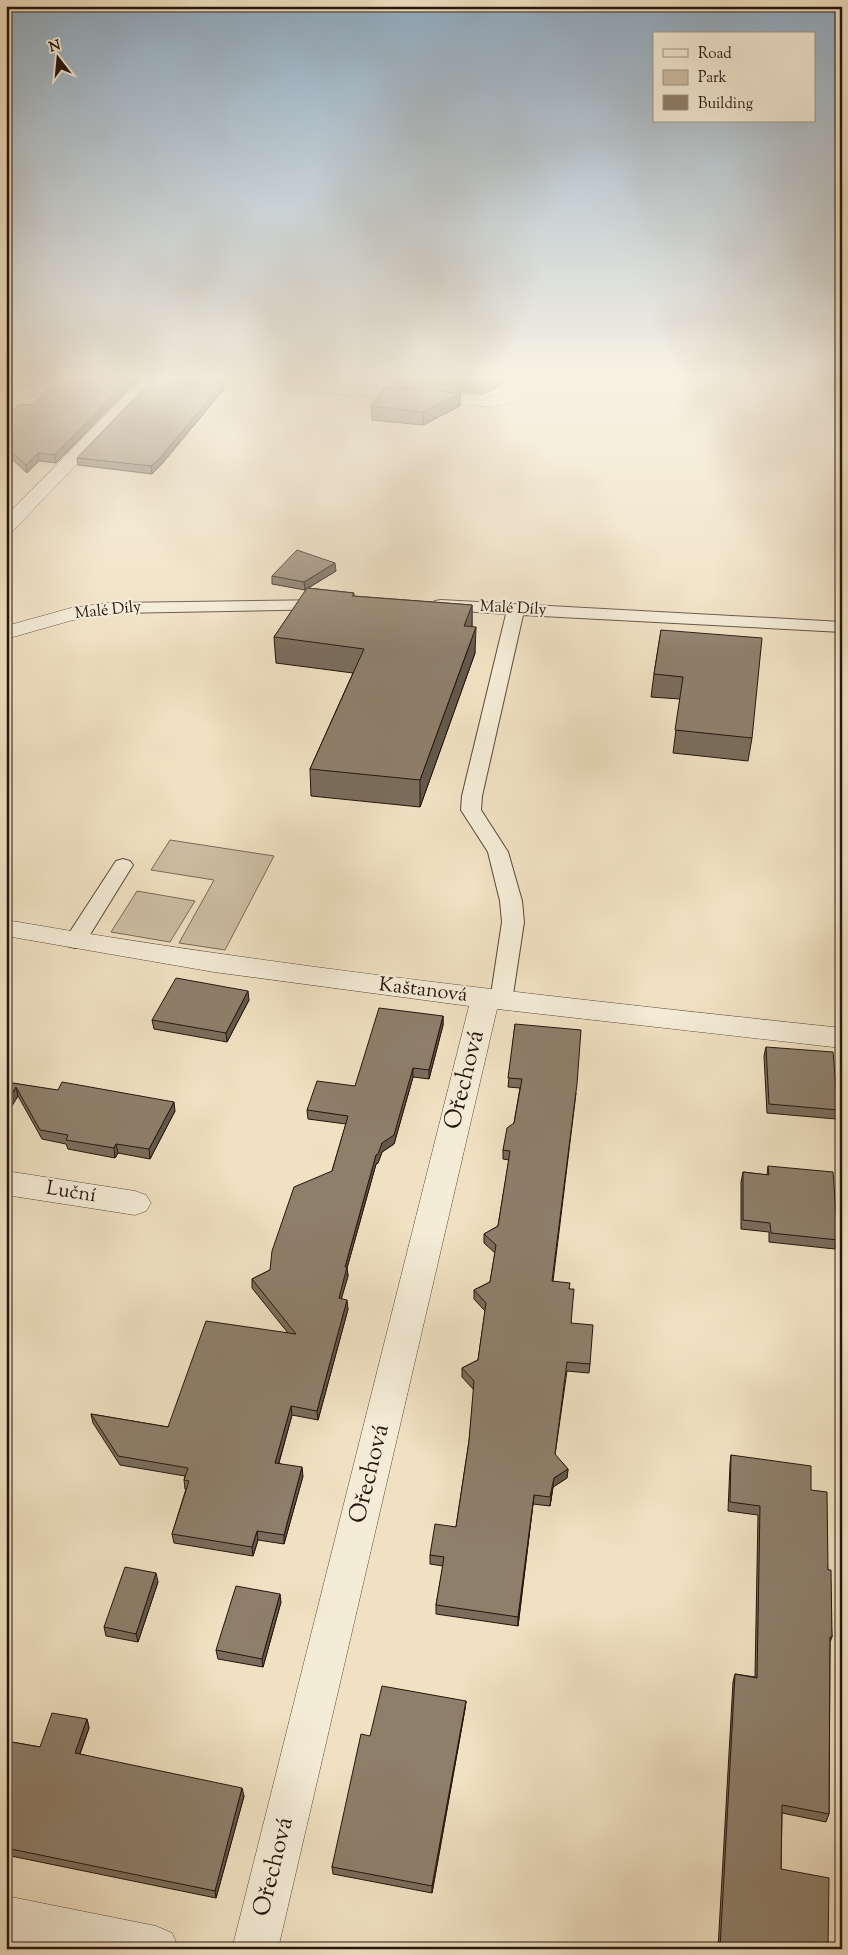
<svg xmlns="http://www.w3.org/2000/svg" width="848" height="1955" viewBox="0 0 848 1955" font-family="'Sorts Mill Goudy',serif">
  <style>
    .green { fill: #cdbea3; stroke: #786a58 }
    .lines { fill: none; stroke-linecap: round; stroke-linejoin: round }
    .service-casing { stroke: #57483a; stroke-width: 2 }
    .minor-casing { stroke: #57483a; stroke-width: 1 }
    .tertiary-casing { stroke: #57483a; stroke-width: 1 }
    .service { fill: #f5ecd7; fill-rule: evenodd }
    .minor { fill: #f5ecd7; fill-rule: evenodd }
    .tertiary { fill: #f5ecd7; fill-rule: evenodd }
    .wall { fill: #7a6d5c; stroke: #24150d }
    .shaded-wall { fill: #63594b; stroke: #24150d }
    .building { fill: #8e7f6b; stroke: #24150d }
    .labels { text-anchor: middle; dominant-baseline: central; stroke-width: 4.5; stroke-linejoin: round; paint-order: stroke }
    .far-street-label { font-size: 16px; fill: #24150d; stroke: #f5ecd7 }
    .street-label { font-size: 20px; fill: #24150d; stroke: #f5ecd7 }
    .near-street-label { font-size: 24px; fill: #24150d; stroke: #f5ecd7 }
  </style>
  <rect width="100%" height="100%" fill="#f0e1c2"/>
  <filter id="stains"><feTurbulence type="fractalNoise" baseFrequency=".004" numOctaves="4"/><feColorMatrix values="0 0 0 0 .2 0 0 0 0 .09 0 0 0 0 .02 0 0 0 .5 -.17"/></filter>
  <radialGradient id="worn" r=".72"><stop offset=".6" stop-color="#630" stop-opacity="0"/><stop offset="1" stop-color="#630" stop-opacity=".3"/></radialGradient>
  <g class="green">
    <polygon points="170,840 274,856 225,950 179,943 214,880 151,870"/>
    <polygon points="137,891 195,901 170,942 111,932"/>
  </g>
  <g class="lines">
    <defs>
      <g id="service">
        <polygon points="326,600 332,601 334,605 332,609 116,613 110,612 108,608 110,604 116,603"/>
        <polygon points="441,600 842,622 842,632 523,615 482,796 481,810 508,852 522,901 524,922 512,1001 509,1006 501,1009 493,1006 490,1001 502,922 500,901 488,852 461,810 462,796 506,614 435,609 433,605 435,601"/>
        <polygon points="123,859 130,861 133,865 86,941 83,946 75,948 67,946 64,941 116,861"/>
      </g>
      <g id="minor">
        <polygon points="63,377 93,377 91,380 6,401 6,391"/>
        <polygon points="183,377 254,377 493,397 506,393 530,377 549,377 518,401 493,407 191,382 185,380"/>
        <polygon points="116,602 123,604 126,608 123,612 73,620 6,639 6,626 71,608"/>
        <path d="M6 920C283 968 562 998 842 1028V1048L497 1009 278 1949H232L469 1006 214 972 6 936Z"/>
        <polygon points="6,1171 135,1191 146,1195 151,1203 146,1211 135,1215 6,1195"/>
        <polygon points="6,1896 156,1926 172,1933 179,1949 41,1949 6,1942"/>
      </g>
      <polygon id="tertiary" points="143,377 160,377 13,531 6,533 6,516"/>
    </defs>
    <use href="#service" class="service-casing"/>
    <use href="#minor" class="minor-casing"/>
    <use href="#tertiary" class="tertiary-casing"/>
    <use href="#service" class="service"/>
    <use href="#minor" class="minor"/>
    <use href="#tertiary" class="tertiary"/>
  </g>
  <g class="wall">
    <polygon points="394,377 503,377 498,387 483,394 394,387"/>
    <polygon points="139,378 56,463 39,461 27,473 6,454 6,417 33,405"/>
    <polygon points="224,382 224,389 161,465 152,474 78,465 77,458"/>
    <polygon points="460,393 460,406 423,425 372,420 371,406"/>
    <polygon points="336,571 308,588 354,593 354,596 472,605 472,627 475,653 420,807 311,796 310,769 353,673 276,663 274,637 307,589 305,590 272,584 272,576"/>
    <polygon points="661,630 752,738 748,761 673,753 680,699 651,697 654,674"/>
    <polygon points="249,1000 227,1042 154,1029 152,1020"/>
    <polygon points="443,1016 443,1025 429,1079 413,1077 394,1144 382,1152 378,1163 376,1164 347,1268 348,1276 341,1299 348,1309 318,1420 292,1415 279,1463 303,1476 284,1544 258,1540 253,1556 174,1543 172,1534 186,1489 185,1489 184,1480 185,1476 120,1465 93,1423 91,1414 168,1427 288,1333 252,1288 252,1279 270,1270 332,1171 346,1124 308,1119 307,1110 355,1086"/>
    <polygon points="515,1024 576,1093 553,1281 570,1289 571,1323 590,1364 589,1373 567,1371 555,1455 568,1469 567,1478 553,1487 550,1506 533,1504 518,1626 436,1614 436,1605 443,1566 430,1564 430,1555 456,1527 469,1441 474,1390 462,1377 462,1368 478,1360 485,1311 474,1299 474,1290 490,1282 495,1253 484,1243 484,1234 498,1226 509,1160 503,1159 503,1150 514,1123 520,1088 508,1087"/>
    <polygon points="766,1047 838,1110 836,1119 767,1113 764,1056"/>
    <polygon points="6,1082 175,1111 150,1159 118,1153 115,1158 68,1149 66,1144 42,1139 18,1096"/>
    <polygon points="768,1166 838,1240 835,1249 769,1242 769,1232 741,1229 741,1182 743,1172 767,1175"/>
    <polygon points="731,1455 811,1490 828,1570 832,1637 830,1642 829,1814 826,1822 782,1813 781,1869 828,1949 718,1949 733,1682 735,1674 755,1677 758,1515 728,1511 730,1464"/>
    <polygon points="158,1582 138,1642 106,1636 104,1627"/>
    <polygon points="281,1602 263,1667 218,1659 216,1650"/>
    <polygon points="466,1701 465,1709 432,1893 333,1874 332,1867 370,1736"/>
    <polygon points="87,1719 89,1728 80,1754 244,1796 216,1898 6,1855 6,1741 40,1747"/>
  </g>
  <g class="shaded-wall">
    <polygon points="132,377 139,377 139,378 56,463 54,455"/>
    <polygon points="497,377 503,377 498,387 483,394 483,384"/>
    <polygon points="224,382 224,389 161,465 152,474 151,466"/>
    <polygon points="460,393 460,406 423,425 423,412"/>
    <polygon points="38,453 39,461 27,473 26,465"/>
    <polygon points="335,563 336,571 305,590 304,582"/>
    <polygon points="472,605 472,630 464,626"/>
    <polygon points="476,627 475,653 420,807 420,780"/>
    <polygon points="248,991 249,1000 227,1042 226,1033"/>
    <polygon points="443,1016 443,1025 429,1079 429,1070"/>
    <polygon points="413,1068 413,1077 394,1144 382,1152 378,1163 376,1164 347,1268 348,1276 339,1307 339,1298 345,1267 376,1155 382,1143"/>
    <polygon points="16,1087 18,1096 6,1116 6,1104"/>
    <polygon points="174,1102 175,1111 150,1159 149,1149"/>
    <polygon points="116,1144 118,1153 115,1158 114,1148"/>
    <polygon points="347,1300 348,1309 318,1420 317,1411"/>
    <polygon points="291,1406 292,1415 276,1472 275,1463"/>
    <polygon points="302,1467 303,1476 284,1544 284,1535"/>
    <polygon points="568,1469 567,1478 553,1487 550,1506 554,1478"/>
    <polygon points="534,1495 533,1504 518,1626 518,1617"/>
    <polygon points="257,1531 258,1540 253,1556 252,1547"/>
    <polygon points="6,1549 8,1555 6,1559"/>
    <polygon points="156,1573 158,1582 138,1642 136,1634"/>
    <polygon points="280,1594 281,1602 263,1667 262,1659"/>
    <polygon points="466,1701 465,1709 432,1893 432,1886"/>
    <polygon points="87,1719 89,1728 77,1761 75,1753"/>
    <polygon points="242,1788 244,1796 216,1898 215,1891"/>
  </g>
  <g class="building">
    <polygon points="76,377 132,377 54,455 38,453 26,465 6,447 6,417 20,404 33,405 54,383"/>
    <polygon points="155,377 184,377 224,382 160,458 151,466 77,458"/>
    <polygon points="398,377 497,377 483,384"/>
    <polygon points="385,387 460,393 423,412 371,406"/>
    <polygon points="297,550 335,563 304,582 272,576"/>
    <polygon points="307,588 354,593 352,596 472,605 464,626 476,627 420,780 310,769 364,649 274,637"/>
    <polygon points="661,630 762,638 752,738 675,730 683,677 654,674"/>
    <polygon points="176,978 248,991 226,1033 152,1020"/>
    <polygon points="379,1008 443,1016 429,1070 413,1068 394,1135 382,1143 378,1154 376,1155 345,1267 347,1267 339,1298 347,1300 317,1411 291,1406 275,1463 302,1467 284,1535 257,1531 252,1547 172,1534 189,1481 184,1480 188,1468 118,1456 91,1414 168,1427 206,1321 296,1334 252,1279 270,1270 272,1251 294,1187 332,1171 348,1116 307,1110 317,1081 355,1086"/>
    <polygon points="515,1024 581,1030 577,1084 552,1281 570,1283 569,1289 574,1289 571,1323 593,1325 590,1364 567,1362 555,1454 568,1469 554,1478 550,1497 534,1495 518,1617 436,1605 444,1557 430,1555 435,1524 456,1527 469,1441 474,1381 462,1368 478,1360 486,1303 474,1290 490,1282 496,1245 484,1234 498,1226 510,1151 503,1150 507,1128 514,1123 522,1079 508,1078"/>
    <polygon points="766,1047 833,1052 838,1110 769,1104"/>
    <polygon points="6,1082 58,1090 62,1082 174,1102 149,1149 116,1144 114,1148 66,1140 68,1135 40,1130 16,1087 6,1104"/>
    <polygon points="768,1166 833,1172 838,1240 771,1233 770,1223 743,1220 743,1172 769,1175"/>
    <polygon points="731,1455 811,1466 811,1490 827,1492 828,1570 831,1570 832,1637 830,1637 829,1814 782,1805 781,1869 829,1878 828,1949 720,1949 735,1674 757,1678 760,1506 730,1502"/>
    <polygon points="125,1567 156,1573 136,1634 104,1627"/>
    <polygon points="236,1586 280,1594 262,1659 216,1650"/>
    <polygon points="382,1686 466,1701 432,1886 332,1867 361,1734 370,1736"/>
    <polygon points="52,1713 87,1719 75,1753 242,1788 215,1891 6,1848 6,1741 40,1747"/>
  </g>
  <linearGradient id="sky" x2="0" y2="1"><stop stop-color="#8faac0"/><stop offset="0.58" stop-color="#f8f2e4"/><stop offset="1" stop-color="#f8f2e4" stop-opacity="0"/></linearGradient>
  <rect width="848" height="651" fill="url(#sky)"/>
  <g class="labels">
    <g class="far-street-label">
      <text transform="translate(513 609) rotate(3)">Malé Díly</text>
      <text transform="translate(108 611) rotate(-6)">Malé Díly</text>
    </g>
    <g class="street-label">
      <text transform="translate(423 991) rotate(7)">Kaštanová</text>
      <text transform="translate(71 1193) rotate(9)">Luční</text>
    </g>
    <g class="near-street-label">
      <text transform="translate(465 1080) rotate(-76)">Ořechová</text>
      <text transform="translate(370 1474) rotate(-76)">Ořechová</text>
      <text transform="translate(274 1867) rotate(-76)">Ořechová</text>
    </g>
  </g>
  <rect width="848" height="1955" fill="none" stroke="#f0e1c2" stroke-width="25"/>
  <rect x="8" y="8" width="833" height="1940" fill="none" stroke="#24150d" stroke-width="2.5"/>
  <rect x="12" y="12" width="823" height="1930" fill="none" stroke="#24150d"/>
  <rect x="653" y="32" width="162" height="90" fill="#f5ecd7" stroke="#a19686"/>
  <rect x="663" y="49" width="25" height="8" fill="#f5ecd7" stroke="#a19686"/>
  <text x="698" y="58" font-size="15" fill="#24150d">Road</text>
  <rect x="663" y="70" width="25" height="15" fill="#cdbea3" stroke="#a19686"/>
  <text x="698" y="82" font-size="15" fill="#24150d">Park</text>
  <rect x="663" y="95" width="25" height="15" fill="#8e7f6b" stroke="#a19686"/>
  <text x="698" y="108" font-size="15" fill="#24150d">Building</text>
  <g transform="translate(58 58) rotate(344)" stroke="#f5ecd7" stroke-width="4" paint-order="stroke">
  <path d="M0-4L9 19L0 12L-9 19Z" fill="#24150d"/>
  <text y="-8" font-size="14" font-weight="bold" text-anchor="middle" fill="#24150d">N</text>
  </g>
  <rect width="100%" height="100%" filter="url(#stains)"/>
  <rect width="100%" height="100%" fill="url(#worn)"/>
</svg>
